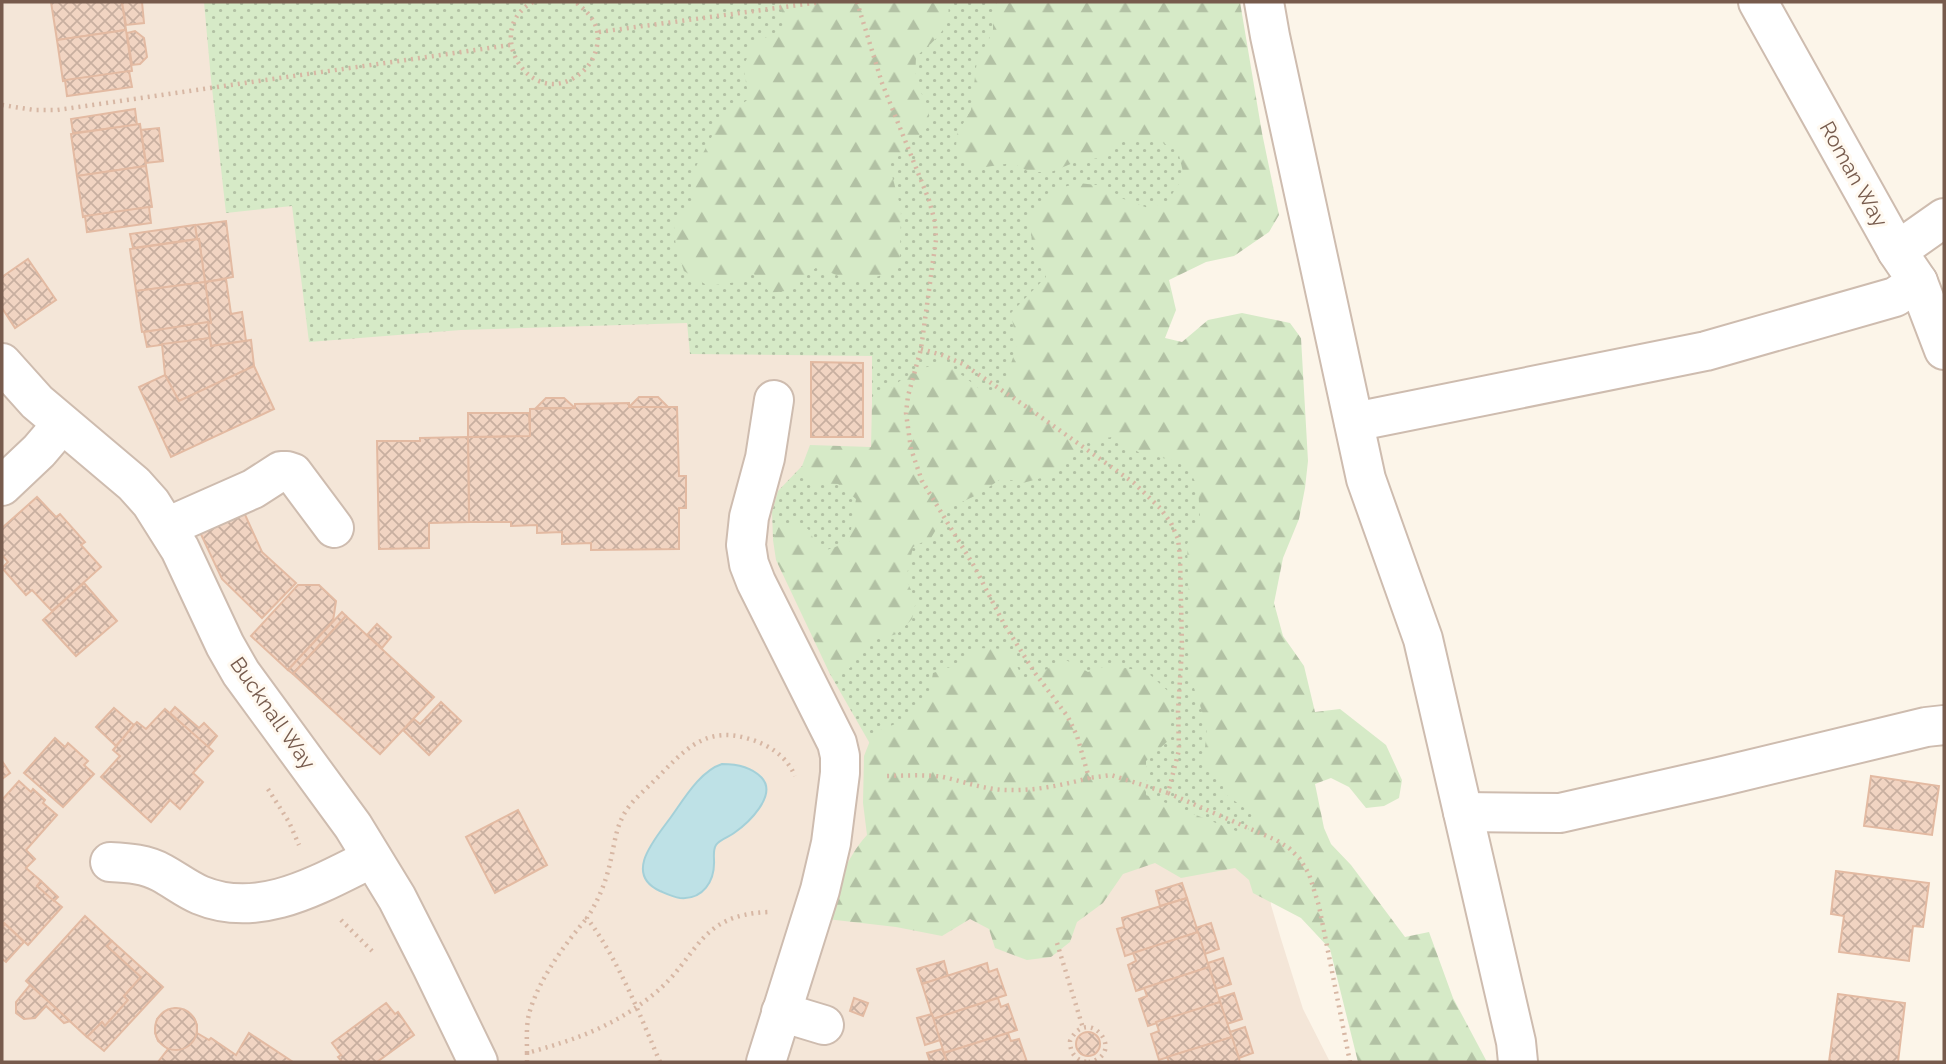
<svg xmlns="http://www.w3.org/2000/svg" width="1946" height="1064" viewBox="0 0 1946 1064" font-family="Raleway,sans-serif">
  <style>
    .residential { fill: #f4e6d8 }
    .grass { fill: url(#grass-dots) }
    .forest { fill: url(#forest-firs) }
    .water { fill: #bee1e6; stroke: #a4d0d8; stroke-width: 2 }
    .building { fill: url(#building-cross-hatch); stroke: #e3baa2; stroke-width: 2 }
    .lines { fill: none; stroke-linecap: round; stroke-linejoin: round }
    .minor-casing { stroke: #cebcaf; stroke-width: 42 }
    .path { stroke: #d7b7a4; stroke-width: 4.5; stroke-dasharray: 2 5; stroke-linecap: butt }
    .minor { stroke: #fff; stroke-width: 38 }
    .labels { text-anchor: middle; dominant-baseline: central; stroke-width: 6; stroke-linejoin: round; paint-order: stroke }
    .street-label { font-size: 21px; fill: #775b4d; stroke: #fff9f0 }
  </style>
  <defs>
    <pattern id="grass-dots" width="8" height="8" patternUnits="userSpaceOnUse" patternTransform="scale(1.75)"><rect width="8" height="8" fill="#d6eac7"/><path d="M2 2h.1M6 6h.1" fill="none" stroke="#b2c1a4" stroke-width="1.8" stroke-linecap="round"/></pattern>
    <pattern id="forest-firs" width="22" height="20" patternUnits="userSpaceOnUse" patternTransform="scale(1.75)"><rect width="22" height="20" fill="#d6eac7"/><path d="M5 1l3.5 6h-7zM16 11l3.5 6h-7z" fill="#b2c1a4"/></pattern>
    <pattern id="building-cross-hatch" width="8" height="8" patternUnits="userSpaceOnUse" patternTransform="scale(1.75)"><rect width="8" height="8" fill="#f1d4c2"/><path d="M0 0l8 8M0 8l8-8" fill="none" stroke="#c8afa0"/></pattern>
  </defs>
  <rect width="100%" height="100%" fill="#fcf5e9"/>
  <polygon class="residential" points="2,2 1186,2 1067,341 1263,835 1271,905 1281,939 1303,1009 1330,1062 2,1062"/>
  <polygon class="grass" points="204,2 1048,2 1205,166 1177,208 1094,258 1194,439 1286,833 1247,859 877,756 830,674 773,539 772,512 778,491 802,466 888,460 872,404 872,356 690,354 687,323 461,330 309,342 292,206 226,213 211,79"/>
  <g class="forest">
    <path d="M780 2H948C952 29 935 40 916 57L915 81 929 108 928 127 889 164 901 209 900 257 890 272 868 280 846 279 817 267 785 291 770 293 753 273 737 282 708 286 684 271 676 249 674 226 694 202 690 178 722 117 749 99 743 66 755 43 784 28Z"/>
    <path d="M997 2H1240L1262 133 1279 215 1269 232 1234 256 1206 262 1169 280 1176 310 1165 338 1182 342 1208 320 1242 313 1290 323 1301 338 1308 461 1305 488 1299 519 1283 558 1274 603 1283 636 1304 666 1315 712 1340 709 1386 745 1402 780 1399 798 1384 806 1366 808 1349 787 1331 778 1315 784 1324 828 1331 844 1351 865 1405 937 1429 932 1453 998 1487 1062H1358L1330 949 1301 918 1253 893 1249 880 1235 868 1181 878 1155 863 1123 874 1103 903 1077 922 1070 942 1051 957 1027 960 995 948 989 929 970 919 942 936 896 927 827 919C837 888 845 859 867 835L863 803 864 756 873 733 910 718 929 694 933 673 956 665 972 648 1008 649 1024 680 1066 660 1088 672 1109 665 1147 672 1170 693 1169 740 1146 761V795L1246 835 1254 815 1225 794 1221 777 1204 759 1207 726 1192 682 1187 544 1200 518 1198 487 1185 463 1140 453 1112 437 1088 441 1052 475 1023 483 1002 478 979 494 949 508 931 538 913 547 906 579 916 601 912 619 897 634 863 643 850 668 830 674 776 560 773 540 779 526 795 521 808 529 821 552 849 542 856 499 838 484 812 483 802 466 810 445 871 447 872 404C889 389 924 357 949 367 960 372 980 390 990 397L1005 381 1017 346 1011 313 1046 277 1032 245 1030 214 1050 191 1078 183 1106 186 1121 198 1148 208 1167 202 1184 176 1178 151 1153 138H1126L1099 158 1078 161 1051 172H1030L1012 163 979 168 964 162 956 148 957 134 971 110 977 60 993 32V10Z"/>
  </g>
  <path class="water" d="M722 764C736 764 751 767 761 777 779 795 747 824 734 833 729 837 720 839 716 845 713 850 714 855 714 860 715 881 703 900 680 898 673 897 667 894 660 891 623 874 655 839 671 817 684 799 700 771 722 764Z"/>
  <g class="building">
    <polygon points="51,2 122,2 126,30 57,40"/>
    <polygon points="122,2 142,2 144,23 126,25"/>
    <polygon points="126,30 132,71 63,81 57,40"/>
    <polygon points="135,31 144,38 147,57 140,64 132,65 127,33"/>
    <polygon points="129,71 132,87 67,96 65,80"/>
    <polygon points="135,109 137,125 73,133 71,119"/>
    <polygon points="140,124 146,166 77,176 71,134"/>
    <polygon points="159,128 163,161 146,163 141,130"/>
    <polygon points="146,166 152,207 83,217 77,176"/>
    <polygon points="149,207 151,223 87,232 85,216"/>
    <polygon points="226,221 233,277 205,282 199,239 197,239 195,225"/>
    <polygon points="195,225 197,239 133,248 130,234"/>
    <polygon points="199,239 205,282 136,291 130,249"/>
    <polygon points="28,259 56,300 15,328 2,308 2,277"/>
    <polygon points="226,279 231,314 242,312 246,341 211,346 208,322 211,323 205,282"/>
    <polygon points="205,282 211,323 142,332 136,291"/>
    <polygon points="208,322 210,338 147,347 144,332"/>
    <polygon points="210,338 211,346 251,340 254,366 179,401 165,375 162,344"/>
    <polygon points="811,362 863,363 863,437 811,437"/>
    <polygon points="254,366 274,409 171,457 139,387 165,375 179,401"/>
    <polygon points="639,397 658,397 668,407 629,407"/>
    <polygon points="546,398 564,398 575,408 536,408"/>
    <polygon points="629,403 629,407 677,407 679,476 686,476 686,508 679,508 679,549 591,550 591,543 562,544 562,532 537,533 537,525 511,526 511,522 469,522 468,437 530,436 530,409 575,408 575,404"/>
    <polygon points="468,413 529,413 530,436 468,437"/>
    <polygon points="468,437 469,522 429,523 429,548 379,549 377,441 420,441 420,438"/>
    <polygon points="37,497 56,517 60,514 85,542 81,545 101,567 52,611 32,590 26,595 2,568 8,562 2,555 2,528"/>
    <polygon points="242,508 262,552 296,583 262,618 222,579 198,528"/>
    <polygon points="84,583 117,621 76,656 43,620"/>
    <polygon points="298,585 319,585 336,601 333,621 288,670 251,636"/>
    <polygon points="342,612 346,616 293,674 288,670"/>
    <polygon points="346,616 434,697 380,754 293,674"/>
    <polygon points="377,624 391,637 382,648 367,635"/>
    <polygon points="441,702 461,721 429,755 403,730 414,719 420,724"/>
    <polygon points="175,707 199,728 204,723 217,736 208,747 170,713"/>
    <polygon points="114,708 134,725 116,746 96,727"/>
    <polygon points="165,709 213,751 193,773 203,782 180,809 170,800 151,822 101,777 120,756 113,750 134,725 137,722 146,729"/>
    <polygon points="55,738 65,747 68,743 88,761 84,765 94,774 63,807 24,773"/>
    <polygon points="2,761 10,773 2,779"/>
    <polygon points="1871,776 1939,786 1932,835 1864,826"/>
    <polygon points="19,781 31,792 33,789 45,800 43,803 57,815 26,850 35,859 26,868 41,881 37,886 62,907 28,945 4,923 2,925 2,800"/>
    <polygon points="518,810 547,865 495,893 466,837"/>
    <polygon points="1836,871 1929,883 1923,927 1913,926 1909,961 1839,952 1844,916 1831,914"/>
    <polygon points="41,881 58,897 54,901 37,886"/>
    <polygon points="1182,883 1187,898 1160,906 1156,891"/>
    <polygon points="1187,898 1198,932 1125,956 1117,929 1124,927 1122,918"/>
    <polygon points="85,916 112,941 107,946 141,977 124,996 128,1000 105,1026 102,1022 87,1037 26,981"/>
    <polygon points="1211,923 1219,949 1205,954 1196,928"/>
    <polygon points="5,924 24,942 6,962 2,959 2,928"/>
    <polygon points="1198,932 1209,967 1136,991 1128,965 1136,961 1133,953"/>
    <polygon points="112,941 163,987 104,1051 87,1037 102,1022 105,1026 128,1000 124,996 141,977 107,946"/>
    <polygon points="1223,958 1231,984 1216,989 1208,963"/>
    <polygon points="944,961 948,976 922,984 917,969"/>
    <polygon points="987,963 989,972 997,969 1006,995 933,1019 922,984"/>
    <polygon points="1209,967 1220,1002 1148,1026 1139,999 1147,996 1144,988"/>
    <polygon points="30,985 70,1021 64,1023 46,1006 35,1018 24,1019 16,1013 16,1002"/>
    <polygon points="1234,993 1242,1019 1227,1024 1219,998"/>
    <polygon points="1838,994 1905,1003 1898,1062 1829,1062"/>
    <polygon points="854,998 868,1003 863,1016 850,1011"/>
    <polygon points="998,998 1001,1007 1008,1004 1017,1030 944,1053 933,1019"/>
    <polygon points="1220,1002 1232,1037 1159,1060 1151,1034 1159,1031 1156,1022"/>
    <polygon points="386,1003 395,1014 398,1012 414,1035 377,1062 342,1062 338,1057 341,1055 332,1043"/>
    <polygon points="175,1008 189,1013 194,1018 197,1025 197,1033 209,1040 211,1038 236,1055 249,1033 293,1062 158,1062 168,1049 158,1041 155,1033 157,1019 162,1014"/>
    <circle cx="176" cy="1029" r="21"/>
    <polygon points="932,1014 940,1040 925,1045 917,1018"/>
    <polygon points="1245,1027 1253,1053 1239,1058 1230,1032"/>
    <circle cx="1088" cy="1044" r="12"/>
    <polygon points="1008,1033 1011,1041 1019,1039 1027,1062 947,1062 944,1053"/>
    <polygon points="1232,1037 1240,1062 1169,1062 1167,1057"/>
    <polygon points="942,1049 947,1062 930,1062 927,1053"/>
  </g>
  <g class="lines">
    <defs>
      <g id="minor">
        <polyline points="1264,2 1270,36 1366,479 1423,639 1516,1042 1518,1062"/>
        <polyline points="1758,2 1897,251 1918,282 1944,350"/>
        <polyline points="1897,251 1944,218"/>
        <polyline points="2,363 37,402 134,484 151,503 180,549 225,645 241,673 353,826 397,898 432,967 478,1062"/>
        <polyline points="1354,422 1706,351 1895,297 1918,282"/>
        <polyline points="2,486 39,451 62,424"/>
        <polyline points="167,527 253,489 281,471 287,471 293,473 334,528"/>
        <polyline points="1463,812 1560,813 1719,777 1926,727 1944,725"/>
        <path d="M110 862C129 863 146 864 162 873 175 880 186 889 200 895 260 920 319 884 372 858"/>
        <polyline points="781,1012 824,1025"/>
        <polyline points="766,1062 820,890 831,843 840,773 840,756 837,743 756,582 749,564 746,545 749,517 765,458 774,400"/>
      </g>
    </defs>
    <use href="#minor" class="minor-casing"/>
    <g class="path">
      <path d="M533 2C484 28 525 104 572 79 586 71 594 61 597 46 601 26 590 13 575 2"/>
      <path d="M857 2 882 83 929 200 935 222 936 240 933 261 921 349 908 396 906 413 911 449 922 481 974 566 1004 624 1035 673 1068 717 1077 736 1089 778C1063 785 1035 791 1008 790 986 790 965 782 943 777 924 774 903 776 883 776"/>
      <polyline points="599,32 821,2"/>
      <polyline points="2,105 34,110 57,110 510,45"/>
      <polyline points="921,349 942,355 963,364 1031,410 1134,483 1160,508 1171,523 1178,539 1180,556 1182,648 1178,711 1179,750 1168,793 1111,775 1089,778"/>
      <polyline points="268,789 289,822 299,845"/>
      <polyline points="1168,793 1276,840 1289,848 1300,859 1309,874 1319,906 1350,1062"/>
      <polyline points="341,920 372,951"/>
      <polyline points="1057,943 1083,1028"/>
      <path d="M527 1053C527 1040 526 1026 529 1014 538 980 565 944 587 918"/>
      <path d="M527 1062V1053C575 1040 615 1026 654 994 699 957 697 915 768 912"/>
      <path d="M660 1062C639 1013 619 961 587 918 598 901 606 882 610 863 614 848 615 831 623 816 630 802 644 791 655 780 682 753 703 726 746 738 768 744 786 755 795 776"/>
      <path d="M1086 1062C1075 1060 1070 1052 1070 1041 1088 1003 1128 1054 1089 1062"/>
    </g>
    <use href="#minor" class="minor"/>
  </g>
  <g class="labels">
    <g class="street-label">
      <text transform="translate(1854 174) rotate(61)">Roman Way</text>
      <text transform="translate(273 713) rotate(55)">Bucknall Way</text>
    </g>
  </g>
  <rect width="1946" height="1064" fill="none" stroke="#775b4d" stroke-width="7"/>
</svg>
